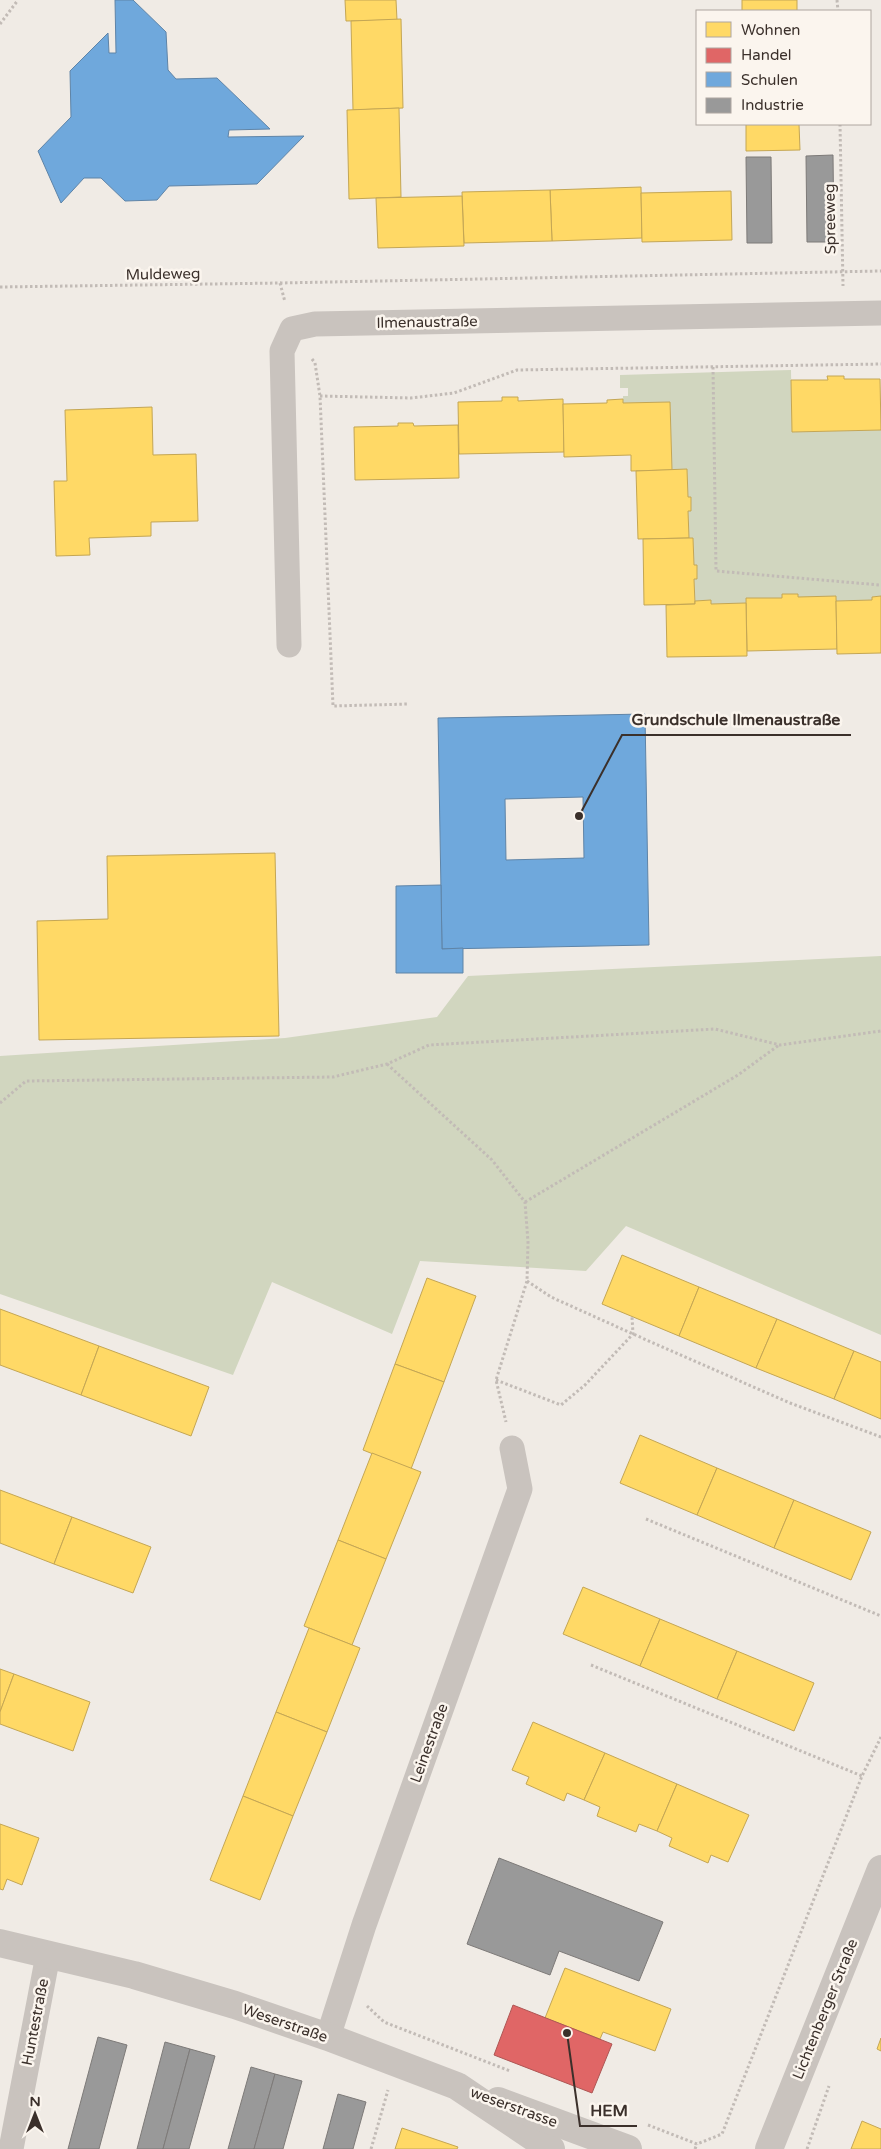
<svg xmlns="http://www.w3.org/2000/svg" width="881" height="2149" viewBox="0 0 881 2149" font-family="'Varela Round',sans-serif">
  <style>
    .green { fill: #d1d6bf }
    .homes { fill: #ffd966; stroke: #c4a654 }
    .shops { fill: #e06666; stroke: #ae5654 }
    .schools { fill: #6fa8dc; stroke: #5f84a7; fill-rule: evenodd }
    .industry { fill: #999; stroke: #7d7a78 }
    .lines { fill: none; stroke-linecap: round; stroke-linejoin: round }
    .path { stroke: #c2bbb6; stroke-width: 3; stroke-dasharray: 2.5 2.5; stroke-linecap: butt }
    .minor { stroke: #c9c3be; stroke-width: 25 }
    .tertiary { stroke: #c9c3be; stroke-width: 28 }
    .labels { text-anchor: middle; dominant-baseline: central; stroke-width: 5; stroke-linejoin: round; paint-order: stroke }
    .street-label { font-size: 15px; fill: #3b302b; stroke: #fbf5ee }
    .leader { fill: none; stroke: #3b302b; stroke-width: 2 }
    .callout-dot { fill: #3b302b; stroke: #fbf5ee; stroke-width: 2 }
    .callout-label { font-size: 16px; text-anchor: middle; font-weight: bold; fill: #3b302b; stroke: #fbf5ee; stroke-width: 5; stroke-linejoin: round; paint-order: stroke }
  </style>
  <rect width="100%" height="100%" fill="#f0ebe5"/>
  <g class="green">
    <polygon points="791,370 792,432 881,430 881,428 881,596 872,597 872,600 836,601 798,597 798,594 783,594 782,598 746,598 746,603 711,604 710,600 695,601 694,579 697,579 697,565 694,565 693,538 689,538 688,511 691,511 691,497 688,497 687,469 672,470 670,402 623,403 623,396 628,396 628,388 620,388 620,375"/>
    <polygon points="881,956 881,1335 626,1226 586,1271 420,1261 392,1334 272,1282 233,1375 0,1294 0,1056 285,1038 437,1017 468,976"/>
  </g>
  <g class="homes">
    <polygon points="345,0 396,0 397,20 346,21"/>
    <rect x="742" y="0" width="55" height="11"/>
    <polygon points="401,19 403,108 353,110 351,21"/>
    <polygon points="399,108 401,197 349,199 347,110"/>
    <polygon points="746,124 799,124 800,150 746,151"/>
    <polygon points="641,187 642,238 552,241 550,190"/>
    <polygon points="550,190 552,241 464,243 462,192"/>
    <polygon points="731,191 732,240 642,242 641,193"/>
    <polygon points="462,196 464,246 378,248 376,198"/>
    <polygon points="827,376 844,376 844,379 880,379 881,430 792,432 791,380 828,380"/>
    <polygon points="502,397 518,397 518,401 563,399 564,452 459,454 458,402 502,401"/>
    <polygon points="623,399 623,403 670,402 672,470 631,471 631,455 564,457 563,404 607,403 607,400"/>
    <polygon points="152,407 153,455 196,454 198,521 151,522 151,536 89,538 90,555 56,556 54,481 67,481 65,410"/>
    <polygon points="398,423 413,423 414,426 458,425 459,478 355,480 354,427 398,426"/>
    <polygon points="687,469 688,497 691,497 691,511 688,511 689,538 638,539 636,471"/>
    <polygon points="689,538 693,538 694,565 697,565 697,579 694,579 695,604 644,605 643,539"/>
    <polygon points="782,594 798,594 798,597 836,596 837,649 747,651 746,598 782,598"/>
    <polygon points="881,596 881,653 837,654 836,601 872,600 872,597"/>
    <polygon points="711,600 711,604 746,603 747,656 667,657 666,605 695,604 695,601"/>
    <polygon points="275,853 279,1036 39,1040 37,921 108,919 107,856"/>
    <polygon points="622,1255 699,1287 679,1336 602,1304"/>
    <polygon points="427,1278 476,1296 444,1382 395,1364"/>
    <polygon points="699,1287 777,1319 756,1368 679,1336"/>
    <polygon points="0,1309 99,1346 81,1395 0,1365"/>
    <polygon points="777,1319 854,1351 834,1399 756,1368"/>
    <polygon points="99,1346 209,1387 191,1436 81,1395"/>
    <polygon points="854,1351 881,1362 881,1419 834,1399"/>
    <polygon points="395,1364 444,1382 411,1469 363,1450"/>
    <polygon points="640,1435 717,1468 697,1515 620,1483"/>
    <polygon points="372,1453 421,1472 386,1559 338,1540"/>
    <polygon points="717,1468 794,1500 774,1548 697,1515"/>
    <polygon points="0,1490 72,1517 54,1564 0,1543"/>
    <polygon points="794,1500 871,1532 851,1580 774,1548"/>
    <polygon points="72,1517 151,1547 133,1593 54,1564"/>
    <polygon points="338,1540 386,1559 352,1645 304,1626"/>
    <polygon points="583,1587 660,1619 640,1666 563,1634"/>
    <polygon points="660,1619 737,1651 717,1699 640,1666"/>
    <polygon points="309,1628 360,1648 327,1732 276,1712"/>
    <polygon points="737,1651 814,1683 794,1731 717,1699"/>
    <polygon points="0,1669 14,1674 0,1712"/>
    <polygon points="14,1674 90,1702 73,1751 0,1724 0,1712"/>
    <polygon points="276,1712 327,1732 293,1816 243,1796"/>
    <polygon points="533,1722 605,1753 584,1800 567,1793 564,1801 526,1784 529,1777 512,1770"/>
    <polygon points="605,1753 677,1784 657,1831 639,1824 636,1832 597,1816 600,1807 584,1800"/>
    <polygon points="677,1784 749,1815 728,1862 711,1855 708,1863 669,1846 672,1838 657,1831"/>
    <polygon points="243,1796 293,1816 260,1900 210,1880"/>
    <polygon points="0,1824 39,1838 22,1885 7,1879 3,1890 0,1889"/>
    <polygon points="565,1968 671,2009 655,2051 603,2032 600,2039 545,2018"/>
    <polygon points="881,2038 881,2051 877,2049"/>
    <polygon points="862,2121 881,2129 881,2149 851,2149"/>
    <polygon points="402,2128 458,2147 457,2149 395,2149"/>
  </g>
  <polygon class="shops" points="513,2005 612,2044 592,2093 494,2055"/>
  <g class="schools">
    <polygon points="115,0 133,0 166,32 168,70 176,79 217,78 270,129 229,130 228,137 304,136 257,184 169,186 157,200 125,201 101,178 84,178 61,203 38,151 71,117 70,71 108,33 109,53 116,53"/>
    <path d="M645 714 649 945 442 949 438 718ZM583 797 584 858 506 860 505 799Z"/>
    <polygon points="441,885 442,949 463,948 463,973 396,973 396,886"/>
  </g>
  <g class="industry">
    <polygon points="833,155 834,242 807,242 806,156"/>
    <polygon points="746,157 771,157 772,243 747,243"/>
    <polygon points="499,1858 663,1922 639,1981 559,1951 550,1975 467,1944"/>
    <polygon points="98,2037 127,2045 99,2149 68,2149"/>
    <polygon points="165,2042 190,2049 163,2149 137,2149"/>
    <polygon points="190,2049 215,2056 189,2149 163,2149"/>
    <polygon points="251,2067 275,2074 254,2149 228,2149"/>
    <polygon points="275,2074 302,2081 283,2149 254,2149"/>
    <polygon points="338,2094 366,2102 353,2149 323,2149"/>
  </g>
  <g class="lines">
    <g class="path">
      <polyline points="837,0 838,11"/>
      <polyline points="0,24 18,0"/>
      <polyline points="840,124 843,286"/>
      <polyline points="280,283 881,271"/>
      <polyline points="0,287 280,283 285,302"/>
      <polyline points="312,359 315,363 320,396 333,706 409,704"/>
      <polyline points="713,367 716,571 880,585"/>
      <polyline points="320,396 411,398 454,393 517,370 881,364"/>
      <polyline points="387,1064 492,1160 525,1202 528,1242 527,1281 496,1380 506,1422"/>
      <polyline points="0,1103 26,1081 333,1077 387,1064 429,1045 715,1029 780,1045 881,1031"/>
      <polyline points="525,1202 738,1075 779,1045"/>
      <polyline points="527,1281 551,1297 633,1334 790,1403 881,1437"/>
      <polyline points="496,1380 561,1405 585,1385 633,1334 632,1317"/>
      <polyline points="646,1519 881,1616"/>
      <polyline points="591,1665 862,1776"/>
      <polyline points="367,2006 384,2022 510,2071"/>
      <polyline points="648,2125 697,2144 722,2134 862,1776 881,1737"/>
      <polyline points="371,2149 388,2090"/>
      <polyline points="695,2149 697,2144"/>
      <polyline points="807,2149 829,2086"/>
    </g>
    <g class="minor">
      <polyline points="289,645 282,351 292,329 315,324 881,313"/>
      <polyline points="328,2037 364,1925 520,1489 512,1448"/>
      <polyline points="11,2149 48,1955"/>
    </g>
    <g class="tertiary">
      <polyline points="0,1943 134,1975 235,2005 328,2037 457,2086 551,2149"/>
      <polyline points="498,2101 628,2149"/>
      <polyline points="769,2149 881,1869"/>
    </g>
  </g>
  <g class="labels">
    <g class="street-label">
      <text transform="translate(830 219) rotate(-91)">Spreeweg</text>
      <text transform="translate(163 274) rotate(-1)">Muldeweg</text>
      <text transform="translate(427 322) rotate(-1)">Ilmenaustraße</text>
      <text transform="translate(429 1743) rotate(-70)">Leinestraße</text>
      <text transform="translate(825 2009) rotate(-68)">Lichtenberger Straße</text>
      <text transform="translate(35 2022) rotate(-79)">Huntestraße</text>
      <text transform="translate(285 2023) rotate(19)">Weserstraße</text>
      <text transform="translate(514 2107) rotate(20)">weserstrasse</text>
    </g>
  </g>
  <path class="leader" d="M579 816L622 735H851M567 2033L580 2126H637"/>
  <g class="callout-dot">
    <circle cx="579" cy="816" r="5"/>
    <circle cx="567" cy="2033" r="5"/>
  </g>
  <g class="callout-label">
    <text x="736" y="725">Grundschule Ilmenaustraße</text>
    <text x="609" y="2116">HEM</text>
  </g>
  <rect x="696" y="10" width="175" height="115" fill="#fbf5ee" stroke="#aea6a0"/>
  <rect x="706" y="22" width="25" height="15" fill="#ffd966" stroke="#aea6a0"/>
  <text x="741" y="35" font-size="15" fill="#3b302b">Wohnen</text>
  <rect x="706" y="48" width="25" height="15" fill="#e06666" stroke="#aea6a0"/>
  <text x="741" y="60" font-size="15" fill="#3b302b">Handel</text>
  <rect x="706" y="72" width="25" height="15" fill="#6fa8dc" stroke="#aea6a0"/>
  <text x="741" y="85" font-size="15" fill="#3b302b">Schulen</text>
  <rect x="706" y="98" width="25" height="15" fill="#999999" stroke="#aea6a0"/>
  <text x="741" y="110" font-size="15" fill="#3b302b">Industrie</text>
  <g transform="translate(35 2114)" stroke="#fbf5ee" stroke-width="4" paint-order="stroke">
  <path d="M0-4L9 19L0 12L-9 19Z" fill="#3b302b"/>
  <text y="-8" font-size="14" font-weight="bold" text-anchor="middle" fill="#3b302b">N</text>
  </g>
</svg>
